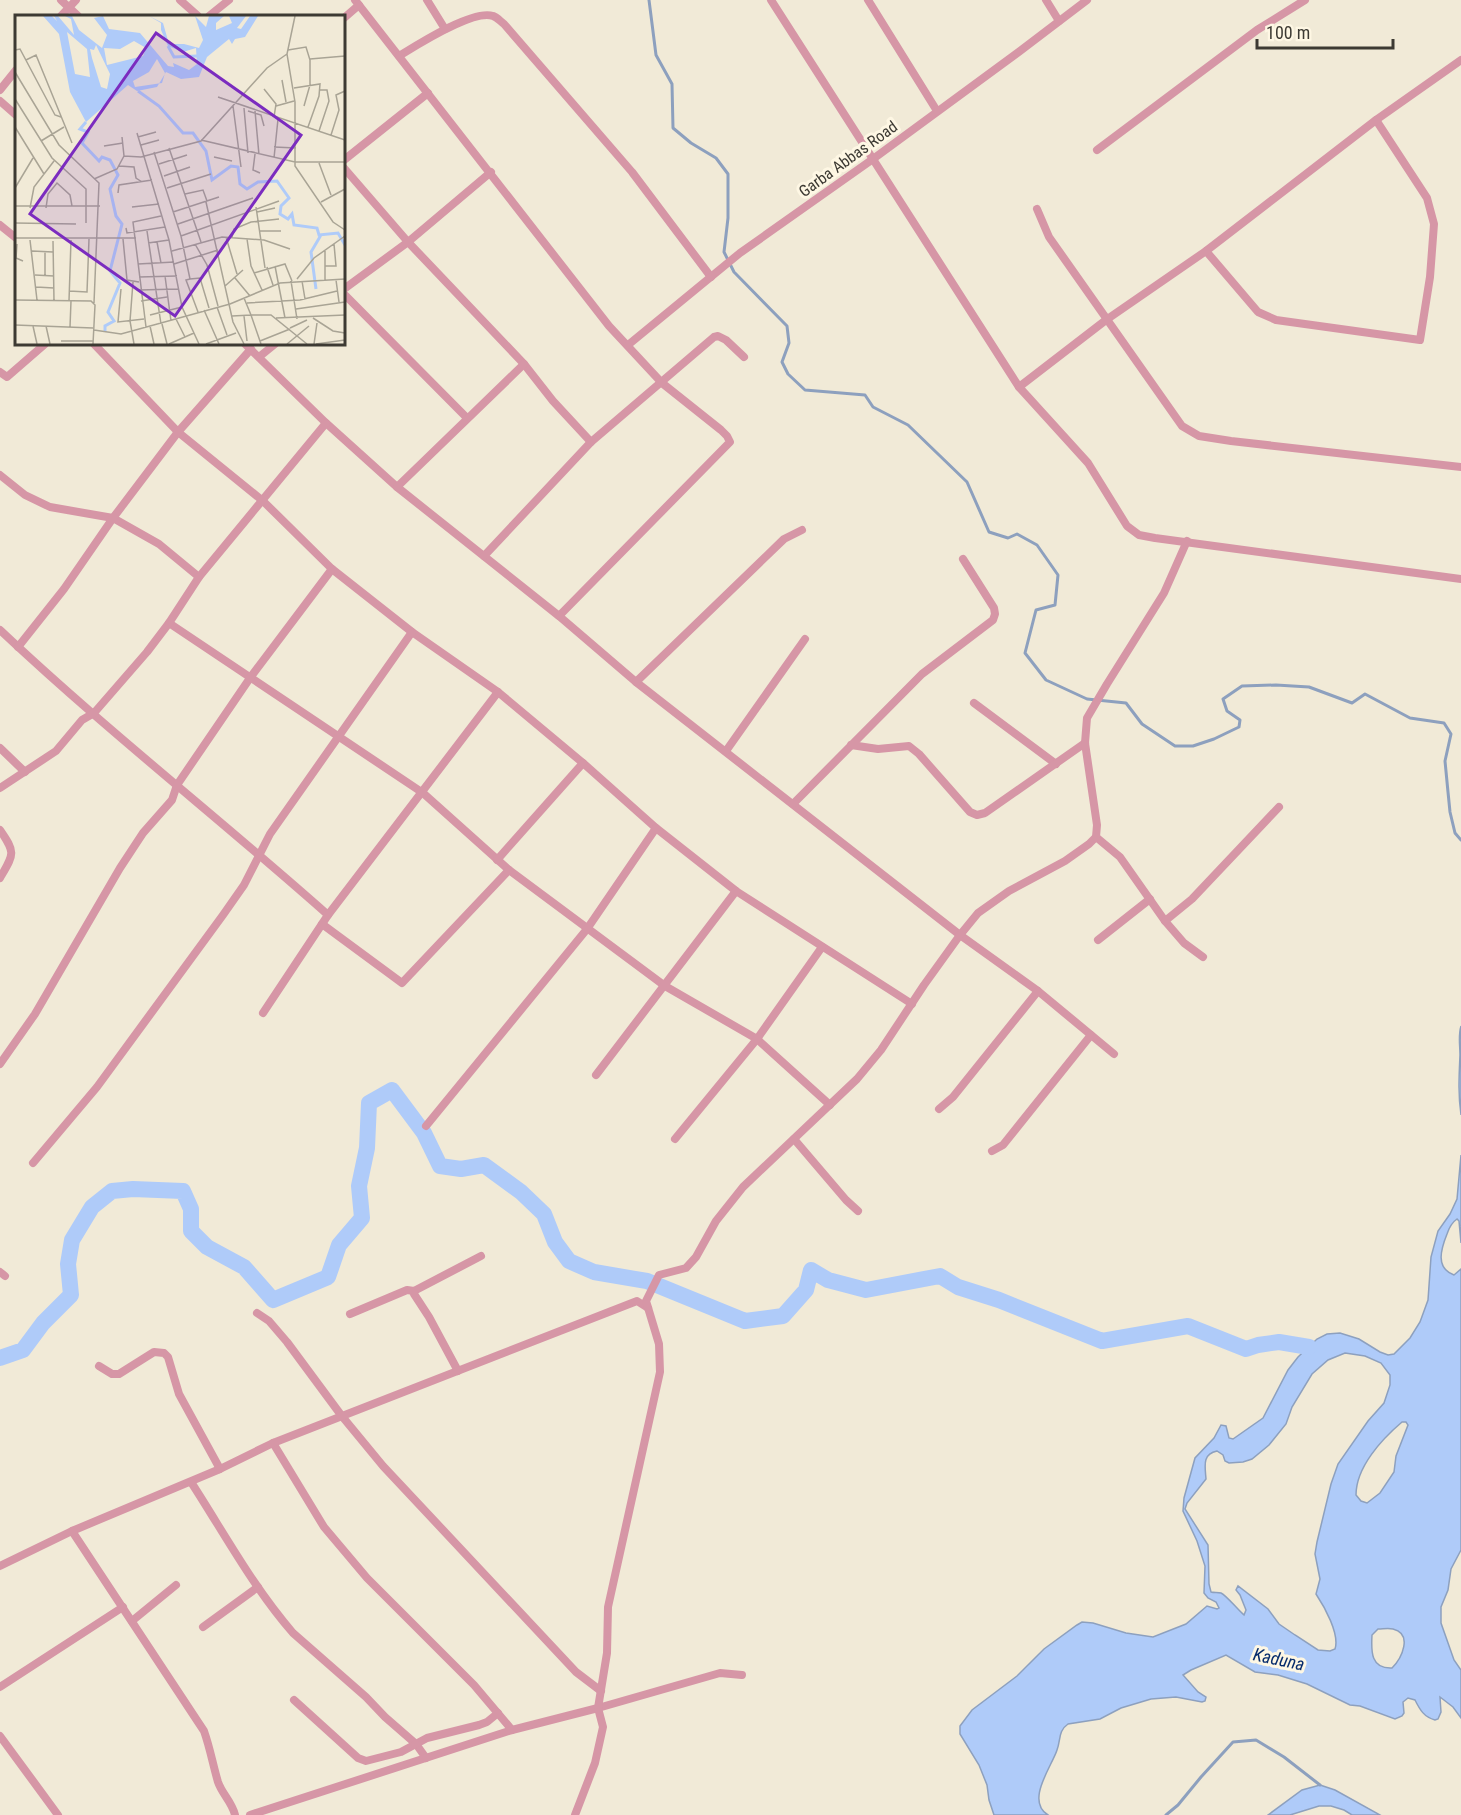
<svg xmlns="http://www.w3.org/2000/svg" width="1461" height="1815" viewBox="0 0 1461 1815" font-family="'Roboto Condensed',sans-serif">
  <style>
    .water { fill: #afcbf9; stroke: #8da0be; stroke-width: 1.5; fill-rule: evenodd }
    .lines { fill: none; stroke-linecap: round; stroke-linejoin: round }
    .stream { stroke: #8da0be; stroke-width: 3 }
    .river { stroke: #afcbf9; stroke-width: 16 }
    .street { stroke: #d696a6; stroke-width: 8 }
    .labels { text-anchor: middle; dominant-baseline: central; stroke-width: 6; stroke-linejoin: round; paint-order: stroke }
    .street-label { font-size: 16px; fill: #3d3a33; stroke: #fef7e4 }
    .water-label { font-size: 18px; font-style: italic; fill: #072c6c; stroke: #fef7e4 }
    .inset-river { fill: none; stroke: #afcbf9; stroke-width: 3 }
    .inset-road { fill: none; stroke: #a9a495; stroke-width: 1.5 }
    .view { fill: #7b2cbf; fill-opacity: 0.15; stroke: #7b2cbf; stroke-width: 3 }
    .inset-edge { fill: none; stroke: #3d3a33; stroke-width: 3 }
  </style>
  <rect width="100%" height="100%" fill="#f1ead7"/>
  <g class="water">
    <path d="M1461 1026V1115C1458 1094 1459 1077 1460 1055 1460 1045 1458 1036 1461 1026Z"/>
    <path d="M1461 1155V1243L1459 1221 1457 1219C1451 1223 1449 1228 1447 1234 1441 1249 1435 1268 1454 1275L1461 1269V1550L1451 1569 1448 1590 1441 1607V1623L1454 1660 1461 1670V1718L1453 1707 1440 1697 1441 1712 1438 1719 1435 1720C1424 1717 1420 1710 1415 1700L1408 1698 1403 1702 1404 1713 1402 1716 1395 1719 1360 1706 1350 1705 1307 1684 1278 1675 1255 1672 1226 1655 1191 1670 1183 1675 1198 1692 1206 1697 1205 1701 1202 1702 1176 1697 1151 1699 1121 1708 1100 1719 1068 1724C1058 1731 1061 1739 1057 1750 1052 1766 1025 1801 1048 1815H994L989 1800 987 1785 979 1765 960 1734V1726L972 1710 1017 1676 1044 1649 1077 1625 1082 1622 1093 1623 1126 1633 1153 1637 1186 1624 1207 1606 1217 1609 1219 1608 1216 1602 1208 1598 1204 1593 1205 1566 1197 1541 1183 1511 1184 1498 1195 1458 1214 1438 1221 1425 1226 1426 1229 1438 1233 1439 1263 1418 1288 1370 1298 1357 1317 1339 1327 1334 1340 1333 1359 1339 1380 1352 1388 1355 1394 1354 1410 1338 1420 1322 1428 1300 1431 1257 1438 1231 1450 1214 1457 1199ZM1345 1353 1365 1356 1381 1363 1390 1375V1385L1384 1403 1368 1421 1338 1464 1331 1484 1317 1542 1315 1554 1320 1579 1316 1594C1324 1606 1340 1634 1335 1649L1330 1651 1318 1650 1295 1635 1279 1624 1268 1609 1238 1586 1236 1590 1240 1595 1246 1610 1244 1615C1238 1610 1226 1595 1221 1593 1218 1592 1214 1593 1211 1592L1209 1584 1208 1545 1185 1509 1187 1503 1206 1479C1205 1466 1202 1454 1217 1451L1223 1455 1225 1461 1229 1463 1243 1462 1252 1459 1269 1445 1286 1424 1292 1407 1312 1374 1328 1360ZM1402 1422H1406L1408 1425 1396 1456 1394 1472 1380 1493 1367 1503 1361 1501 1356 1495C1356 1467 1382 1439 1402 1422ZM1378 1629C1383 1629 1388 1628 1393 1629 1413 1634 1402 1658 1392 1668 1371 1669 1371 1652 1372 1635Z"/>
    <polygon points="1320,1785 1335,1790 1380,1815 1352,1815 1344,1810 1331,1806 1319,1806 1290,1815 1268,1815 1302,1790"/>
  </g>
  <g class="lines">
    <g class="stream">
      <polyline points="649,0 656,55 672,84 673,128 691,143 716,158 728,174 728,218 724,252 734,272 787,326 789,343 782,362 788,374 805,390 865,395 873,407 908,425 967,482 989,532 1008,538 1017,534 1037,545 1058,575 1055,605 1036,610 1025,653 1046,680 1087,699 1126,703 1142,724 1175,746 1193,746 1214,739 1239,727 1240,720 1227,711 1223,699 1242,686 1276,685 1309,687 1352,703 1365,694 1410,718 1444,723 1451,734 1445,761 1448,792 1450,812 1455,833 1461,840"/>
      <polyline points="1166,1815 1178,1805 1201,1777 1233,1742 1256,1740 1284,1757 1320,1785"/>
    </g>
    <polyline class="river" points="0,1358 23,1350 43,1323 71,1295 68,1264 72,1240 92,1207 112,1191 133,1189 183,1191 191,1209 191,1231 207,1247 244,1267 273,1300 328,1277 339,1245 362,1218 359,1186 367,1148 369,1103 392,1090 424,1133 440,1166 461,1169 484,1165 521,1192 544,1214 555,1242 569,1261 594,1272 647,1281 745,1321 783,1316 806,1290 811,1270 828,1280 866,1290 940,1276 958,1287 999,1300 1102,1341 1188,1326 1246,1349 1258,1345 1279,1342 1309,1347"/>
    <g class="street">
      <polyline points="61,0 78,16"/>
      <polyline points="180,0 198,16"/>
      <polyline points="355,0 609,326 662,383 721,430 727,436 730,442 559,616"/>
      <polyline points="427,0 445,29"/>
      <polyline points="771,0 1019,387 1088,463 1127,526 1139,535 1155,538 1461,579"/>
      <polyline points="868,0 937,111"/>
      <polyline points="1046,0 1059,21"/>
      <polyline points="61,16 76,0"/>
      <polyline points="209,16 229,0"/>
      <polyline points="344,18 359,5"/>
      <path d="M399 56C417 45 473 9 493 16 497 17 501 22 504 24L632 172 711 277"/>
      <polyline points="0,90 16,70"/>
      <polyline points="0,101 16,115"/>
      <polyline points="1097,150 1257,30 1305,0"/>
      <polyline points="344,160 428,93"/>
      <polyline points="344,168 408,242 524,364 553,401 591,442"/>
      <polyline points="1037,209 1049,237 1182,426 1199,436 1231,441 1461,467"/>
      <polyline points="0,225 16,238"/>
      <polyline points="1206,251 1258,312 1276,320 1420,340 1430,277 1434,224 1427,198 1376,120"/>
      <polyline points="344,289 408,242 491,172"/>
      <polyline points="344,294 467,418"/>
      <polyline points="94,344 178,432 263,501 332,569 412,632 498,692 583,763 656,828 736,891 912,1004"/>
      <polyline points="245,344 326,423 397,487 559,616 636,682 960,935 1038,991 1114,1054"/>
      <polyline points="628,345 740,253 873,159 1020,51 1087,0"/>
      <polyline points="259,357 275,344"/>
      <polyline points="0,372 7,377 45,344"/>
      <polyline points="1019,387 1106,320 1206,251 1376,120 1461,60"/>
      <polyline points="0,475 25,495 50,507 113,518 159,544 199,577"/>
      <polyline points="397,487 524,364"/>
      <polyline points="484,556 591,442 714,337 718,336 726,340 744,357"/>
      <polyline points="169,623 423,793 509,870 665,986 757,1039 830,1105"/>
      <path d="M0 630C105 729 220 819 328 915"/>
      <polyline points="18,647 64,589 113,518 178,432 251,349"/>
      <polyline points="636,682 784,539 802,530"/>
      <polyline points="974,703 1056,764"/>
      <polyline points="851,745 878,749 909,746 919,754 970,812 977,815 985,813 1085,743"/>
      <polyline points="0,748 25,772"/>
      <polyline points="726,751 805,639"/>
      <polyline points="0,788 56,751 82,720 94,713 147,652 169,623 199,577 326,423"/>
      <polyline points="793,804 922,674 993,620 995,614 994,608 963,559"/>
      <path d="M0 830C16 853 14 854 0 878"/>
      <polyline points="1096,837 1120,857 1165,921 1184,943 1203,957"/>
      <polyline points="497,860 583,763"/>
      <polyline points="1165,921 1192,899 1279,807"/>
      <polyline points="322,924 402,983 509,870"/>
      <polyline points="1098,940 1150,899"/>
      <polyline points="263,1013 328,915 498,692"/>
      <polyline points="0,1064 35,1014 120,868 143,833 172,800 177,785 250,678 332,569"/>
      <polyline points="596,1075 736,891"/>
      <polyline points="939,1109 953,1097 1038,991"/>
      <polyline points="426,1126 587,929 656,828"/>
      <polyline points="675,1139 757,1039 822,947"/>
      <polyline points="794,1139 846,1200 858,1211"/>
      <polyline points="992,1151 1003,1145 1091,1035"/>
      <polyline points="33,1163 97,1087 223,915 244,885 270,834 412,632"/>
      <polyline points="0,1272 5,1276"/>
      <polyline points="414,1291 414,1294 429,1317 458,1371"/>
      <polyline points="257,1313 269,1321 287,1342 341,1415 383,1466 576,1672 601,1691"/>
      <polyline points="350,1314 407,1290 414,1291 481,1256"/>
      <polyline points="99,1366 112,1374 119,1374 154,1352 164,1353 168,1357 179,1394 220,1469"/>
      <polyline points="273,1443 324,1527 367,1578 474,1685 512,1730"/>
      <path d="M191 1482C224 1533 253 1587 293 1633L366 1697 385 1717 416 1744 426 1758"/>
      <path d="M72 1531 204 1731C210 1748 213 1765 218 1782 222 1794 232 1802 235 1815"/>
      <polyline points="0,1566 72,1531 220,1469 273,1443 637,1301 648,1308"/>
      <polyline points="132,1621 176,1585"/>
      <polyline points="203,1627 258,1587"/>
      <polyline points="0,1687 123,1607"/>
      <polyline points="294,1700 358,1758 366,1761 401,1752 427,1738 479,1725 487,1722 498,1713"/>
      <polyline points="0,1736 58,1815"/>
      <polyline points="250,1815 512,1730 598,1708 720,1673 742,1675"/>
      <polyline points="575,1815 595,1763 603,1727 598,1708 607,1653 608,1607 660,1372 659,1344 646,1301 659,1275 686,1268 696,1257 716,1221 743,1187 857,1079 881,1050 924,985 960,935 978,913 1009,891 1065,861 1089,844 1096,837 1097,825 1085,743 1087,718 1107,684 1164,593 1187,541"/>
    </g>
  </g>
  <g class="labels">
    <g class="street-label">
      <text transform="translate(848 159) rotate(-36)">Garba Abbas Road</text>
    </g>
    <g class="water-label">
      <text transform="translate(1279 1659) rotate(12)">Kaduna</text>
    </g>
  </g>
  <g transform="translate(15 15)">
    <rect width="330" height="330" fill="#f1ead7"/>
    <path d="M28 1H37L42 6 39 1H43L59 20 56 4 50 1H57L64 15 87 33 92 20 79 3 88 1 94 14 125 18 153 51 159 52 158 48 174 55 182 49 181 33 168 37 153 31 146 15V8L134 1 148 8 154 29H169L184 33 188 25 180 1 191 12 194 1H209L201 8V15L217 8 214 1H231L222 13 226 14 235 1H243L230 22 220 24 217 29 214 24 192 42 184 62 166 64 151 57 142 72 122 76 113 70 71 107 55 77 44 19ZM52 17 72 34 75 62 60 59ZM119 26 131 33 128 41 92 50 89 33 105 34ZM81 30 95 59 92 74 86 72 77 43 75 34 79 35ZM142 44 150 58 147 68 120 72 118 66 134 57Z" fill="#afcbf9" fill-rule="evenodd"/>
    <path class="inset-river" d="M153 31 159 42 182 41M123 76 144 91 168 118H178L191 136 197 165 216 151 223 152 225 169 232 174 243 167 262 166 274 183 266 191 265 199 273 204 277 199 279 210 302 213 304 220 323 218 330 230M71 107 65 114 73 117 67 128 84 146 87 142 95 145 103 160 95 174 101 201 107 209 95 256 105 268 93 297 99 306 90 311V317M301 274 296 237 306 220"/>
    <path class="inset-road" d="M280 1 272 39 280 87V151L318 207 330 215M0 35 5 34 40 100 46 102M273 35 291 32 295 45V70L289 91M295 44 330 41M11 45 21 40 57 128M0 57 44 130 84 168 79 288M267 65 271 87M279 73 305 69 304 81 293 112M249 74 261 89 259 102M203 82 330 125M0 84 37 143 71 174V208M218 91 226 152M261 91 279 86M229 93 233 138M233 96 246 100 249 111M240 96 244 140M0 112 29 159M304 116 314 86 312 75H304M122 118 154 225 167 292 184 329M316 120 324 95 321 80 330 76M107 122 109 141M123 122 141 117M186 125 280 147H330M26 126 49 112M126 130 144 125M89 131 108 128M259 132 281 133M154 133 186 227M139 137 166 221 175 264M240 139 238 155 245 158M199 142 217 146M259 143 263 104M304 148 316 180M144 149 172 140M104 151 119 152 121 163 127 167M149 161 175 152M79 164 102 154 109 141 126 142 186 126 252 53 272 39M0 173 18 143M152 173 196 159M103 178 104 170 137 165M170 179 188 175 192 186M191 187 218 307 229 329M306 187 330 174M0 191H85M117 192 144 189M241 192 250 253M15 193 19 172 39 146M31 193 33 179 42 168 55 180 57 191M158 197 204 182M242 197 260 193M0 208 61 209M163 209 238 183M111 213 112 218 150 212M132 216 146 309M245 216H266M166 221 264 186M211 222 222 259M217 222 219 214 236 207 264 204M0 223H121M108 224 112 265 124 267M232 224 236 251 247 275M15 225 22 285M38 226 39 286M142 227 146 248M133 228 154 225M2 229 1 243 8 246M180 229 192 250 203 291M17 236 38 237M157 236 207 222 249 225 275 234M310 236V265M30 237V260M123 249 159 247M159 249 203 235M260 251 270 303M310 251H321L319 229M252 252 258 270M239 258 270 249 277 266M20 260 39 261M150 261 156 306M124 262 162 261M220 263 235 281M282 264 299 243 330 221M321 265 324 287M276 266 282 304M287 266 290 284M118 267 115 306 119 329M210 271 228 255M21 272 39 273M106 274 103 307 129 304M124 275 163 274M54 276 72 277 74 224M229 283 236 300H256L292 329M0 285 76 286 80 290 78 329M54 286 56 225M126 286 152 282M232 288 285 285 322 276M202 292 212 320M281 294 330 287M189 295 204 329M183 297 171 265 175 264 185 263 194 293M135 300 167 292M217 301 236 300 246 329M229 301 232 326M261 303 330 300M298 303 318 316 330 318M161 304 170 322M147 309 152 329M0 310 78 313M18 311 22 329M31 311 35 329M135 311 139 329M55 312 56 286M131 312 118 207 146 201M275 313 292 305M79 315 106 319 215 289 265 268 330 264M46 326H78M245 326 275 314M154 329 179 318M191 329 221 318M272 329 294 311M299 329 302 308M301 329 330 325"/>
    <path class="view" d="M141 18 286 120 160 301 15 199Z"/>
    <rect width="330" height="330" class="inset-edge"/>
  </g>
  <path d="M1257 39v9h136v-9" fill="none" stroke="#3d3a33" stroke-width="3"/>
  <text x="1266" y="39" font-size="18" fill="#3d3a33" stroke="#fef7e4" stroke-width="4.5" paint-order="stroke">100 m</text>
</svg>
